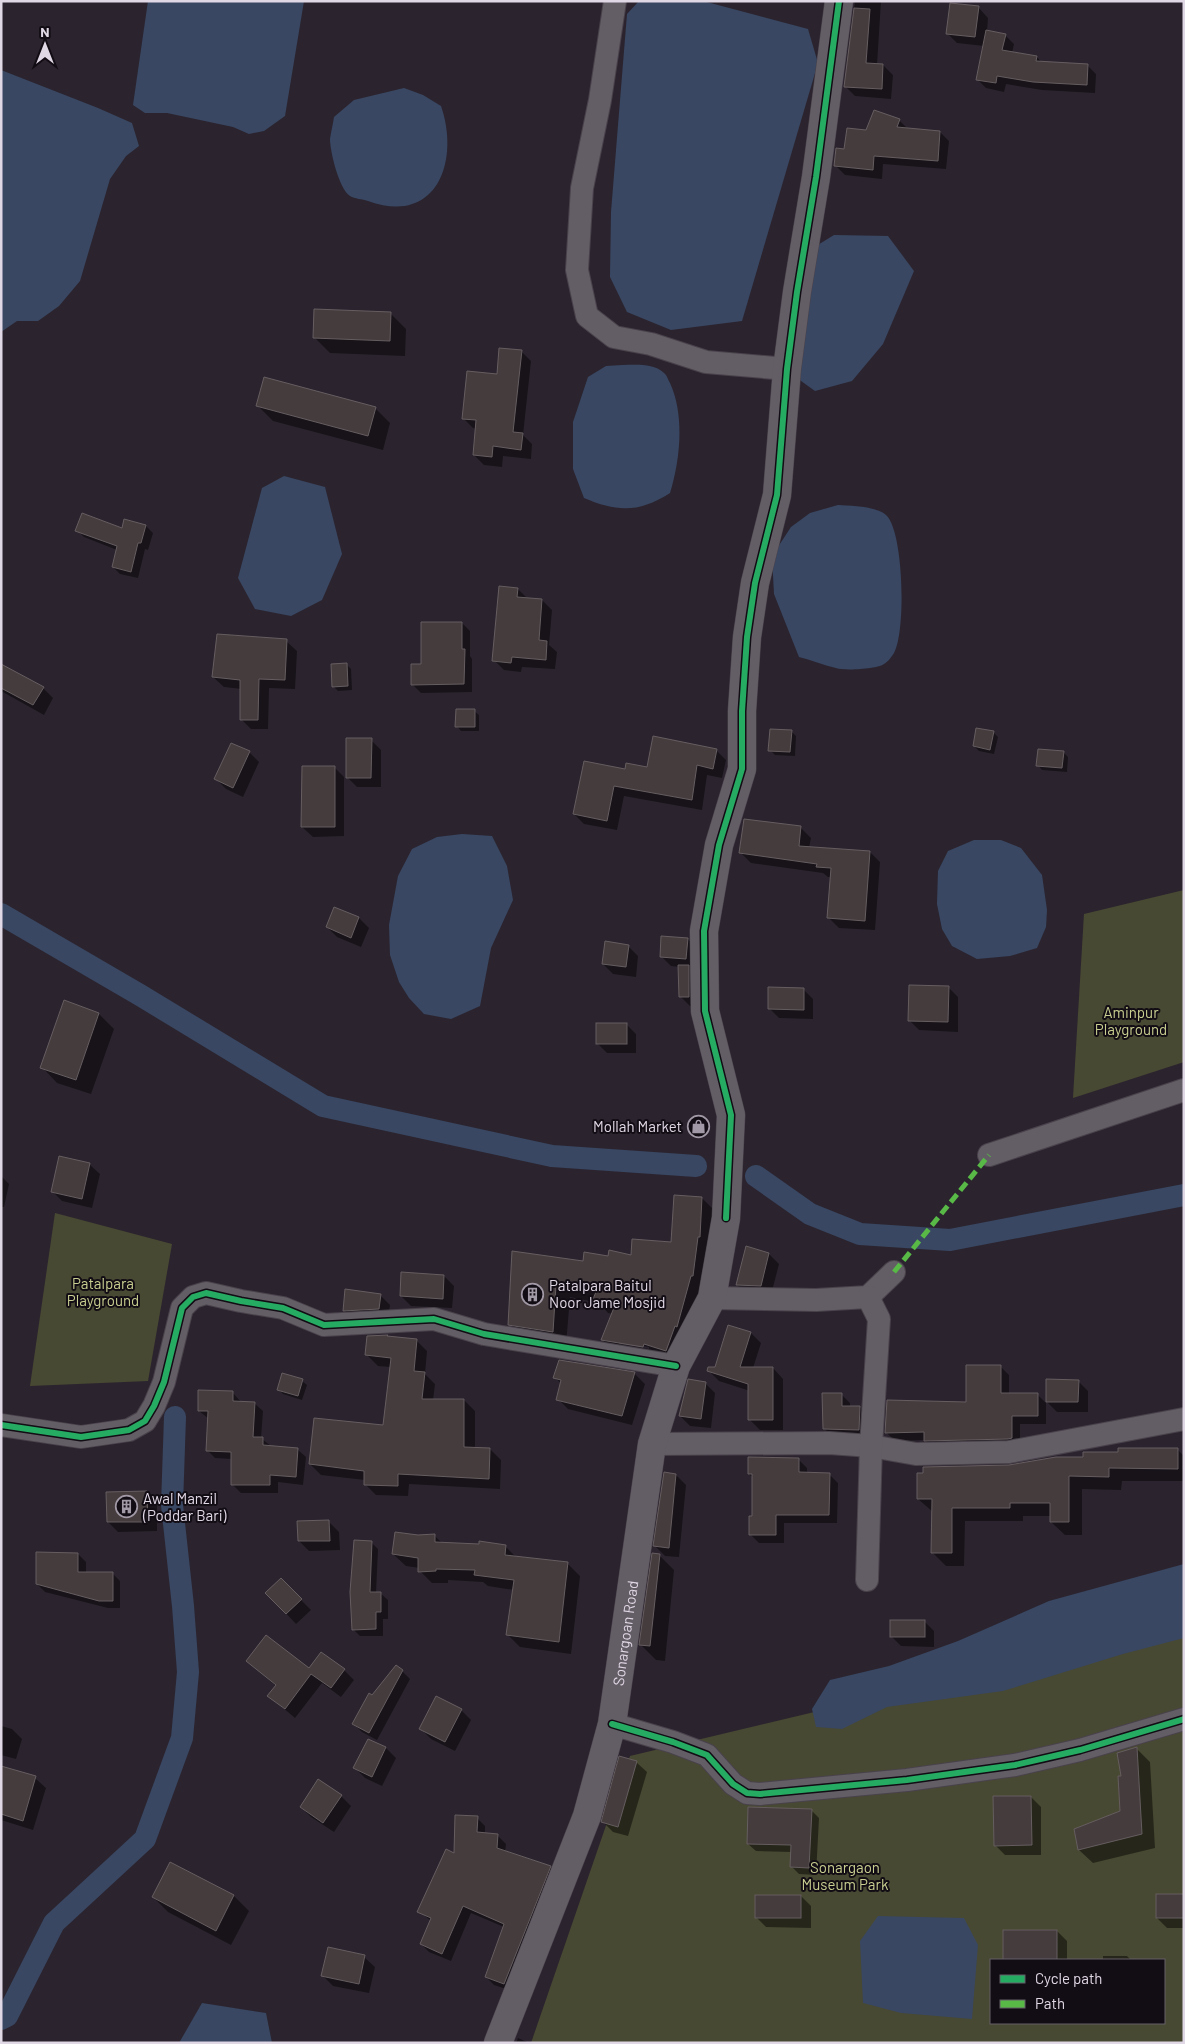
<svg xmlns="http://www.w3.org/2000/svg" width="1185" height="2044" viewBox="0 0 1185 2044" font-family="Barlow,sans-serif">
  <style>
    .green { fill: #484932; fill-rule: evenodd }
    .water { fill: #394762 }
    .shadow { fill: #0007; fill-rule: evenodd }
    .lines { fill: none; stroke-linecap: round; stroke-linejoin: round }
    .canal { stroke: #394762; stroke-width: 22 }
    .building { fill: #453c3e; stroke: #655d5f }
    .street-casing { stroke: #49424b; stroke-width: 24 }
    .secondary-casing { stroke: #49424b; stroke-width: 29 }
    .street { stroke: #635d66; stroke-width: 22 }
    .secondary { stroke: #635d66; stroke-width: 28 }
    .quiet { stroke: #58b947; stroke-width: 5; stroke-dasharray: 10 5; stroke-linecap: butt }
    .cycleway-casing { stroke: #120c14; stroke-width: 9 }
    .cycleway { stroke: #26ab63; stroke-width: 6 }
    .labels { text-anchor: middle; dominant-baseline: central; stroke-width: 4; stroke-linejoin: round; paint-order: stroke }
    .park-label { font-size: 15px; fill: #c9cf90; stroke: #120c14 }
    .poi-label { font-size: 15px; fill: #e1d8e5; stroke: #120c14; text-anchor: start }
    .street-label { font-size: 15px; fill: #e1d8e5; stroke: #120c14 }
  </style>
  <rect width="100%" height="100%" fill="#2b242f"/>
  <g class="green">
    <polygon points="1184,890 1184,1062 1073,1098 1084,914"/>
    <polygon points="55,1213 172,1244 148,1381 30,1386"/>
    <path d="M1184 1624V2043H531L630 1756ZM991 1960H1164V2023H991Z"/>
  </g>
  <g class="water">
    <polygon points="148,1 304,1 285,116 264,131 249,134 233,127 167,113 145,113 133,105"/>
    <polygon points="639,1 703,1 808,29 818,63 742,321 671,330 627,312 610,277 611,212 627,14"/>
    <polygon points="1,70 98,108 132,123 139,146 126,156 110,179 80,281 59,306 38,321 17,321 1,332"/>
    <path d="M404 88 423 95 441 106C460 161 437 226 368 201 362 199 355 199 350 196 339 189 330 151 330 139 331 132 333 124 334 117L354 100Z"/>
    <polygon points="834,235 888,236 914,271 883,344 852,381 815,391 790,373 808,251"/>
    <path d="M623 365C637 365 653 363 664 373 667 375 668 380 670 383 685 416 680 460 670 493 639 513 617 512 584 498L573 469V422L588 377 606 366Z"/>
    <polygon points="284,476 325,487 342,554 322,600 291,616 255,609 238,578 262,488"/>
    <path d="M838 505C851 506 876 506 886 515 904 531 906 632 894 653 892 656 888 662 884 664 878 669 844 671 836 668 823 665 811 660 799 657L774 594 772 556 791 527 810 513Z"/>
    <polygon points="462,834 492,836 507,866 513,900 491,948 480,1006 451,1019 424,1014 409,998 399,982 390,955 389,925 398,876 412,849 437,837"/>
    <polygon points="974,840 1001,840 1021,848 1042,875 1047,910 1046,927 1037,948 1010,956 977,959 952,946 942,929 937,904 938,871 948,851"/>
    <polygon points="1184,1564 1184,1638 1123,1654 1003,1691 887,1707 842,1729 816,1727 812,1709 830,1680 889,1666 958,1641 1049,1601"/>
    <polygon points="878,1916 964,1918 978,1945 972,2019 901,2013 863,2003 860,1941"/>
    <polygon points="202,2003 266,2013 272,2043 179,2043"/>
  </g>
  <g class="shadow">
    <polygon points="855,1 881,1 877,65 883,65 893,75 891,99 855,96 845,86"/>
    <polygon points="978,7 988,18 987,32 1005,35 1014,44 1012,53 1037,57 1041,62 1087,65 1096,74 1095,93 1042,90 1006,84 1004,92 986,88 977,79 984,46 957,43 947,33"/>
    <polygon points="899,120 908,129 940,132 949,141 946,169 883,164 882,179 845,175 836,166 845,150 867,131"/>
    <polygon points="391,314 406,329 405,356 330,353 314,337"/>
    <polygon points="521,351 531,361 523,435 532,444 531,459 503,456 502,467 484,465 474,455 477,429 473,428 463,418 498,375"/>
    <polygon points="258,406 375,408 390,423 383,450 273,421"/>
    <polygon points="146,526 153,533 148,550 145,549 138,578 120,574 113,567 117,550 84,537 77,530 123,530"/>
    <polygon points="518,589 528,599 542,600 552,610 549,645 557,652 555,669 522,667 521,672 504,670 494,660"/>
    <polygon points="462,623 470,631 470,656 472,659 472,692 421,693 413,685 422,665"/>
    <polygon points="286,641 297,651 295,689 269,688 268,729 251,729 241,719 242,689 224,687 213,677"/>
    <polygon points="347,665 351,669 352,690 338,691 333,686"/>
    <polygon points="1,670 43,688 53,698 44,715 1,691"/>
    <polygon points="474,711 479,715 479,731 461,731 457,726"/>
    <polygon points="791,731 796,736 795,756 775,755 770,750"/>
    <polygon points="993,732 998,737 994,754 979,751 974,746"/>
    <polygon points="371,740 381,750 381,787 357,787 347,777"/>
    <polygon points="716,750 726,760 722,778 707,775 702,810 624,796 617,830 584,824 574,814 626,771 648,768"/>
    <polygon points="249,752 259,762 243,797 226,789 216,779"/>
    <polygon points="1063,752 1068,757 1067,772 1042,770 1038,765"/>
    <polygon points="334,767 344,777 344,836 313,837 302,827"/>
    <polygon points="801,828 811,838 809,848 870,852 880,862 875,930 839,928 829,918 832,877 828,877 823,873 751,863 741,853"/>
    <polygon points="335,908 359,918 369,928 361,947 337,937 327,927"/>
    <polygon points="688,939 698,950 696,968 690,968 698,977 699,1006 690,1006 680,996 680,967 671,966 661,956"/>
    <polygon points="628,946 638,956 636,977 613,974 603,964"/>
    <polygon points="948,987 958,997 958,1032 919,1030 909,1020"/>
    <polygon points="803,989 813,999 813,1019 779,1018 769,1008"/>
    <polygon points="99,1014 114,1029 91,1094 57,1083 42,1067"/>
    <polygon points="626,1024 636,1034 636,1053 607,1053 597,1043"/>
    <polygon points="89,1164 100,1174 92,1208 62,1201 52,1191"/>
    <polygon points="1,1176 9,1184 4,1207 1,1207"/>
    <path d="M702 1198 715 1211 713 1250 679 1364 616 1353 603 1340 613 1314 608 1313 599 1303 570 1297 566 1345 523 1338 510 1324 514 1253 584 1262 632 1256 672 1243ZM619 1342 649 1347V1349L619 1344Z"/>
    <polygon points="747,1248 769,1254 779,1264 771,1295 747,1295 737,1285"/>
    <polygon points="444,1276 454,1286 452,1308 411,1306 401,1296"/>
    <polygon points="380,1295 390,1305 388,1319 354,1320 344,1310"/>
    <polygon points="751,1333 761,1343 753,1368 773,1368 783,1379 783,1430 760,1430 750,1420 750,1391 719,1381 709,1371 716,1368"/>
    <polygon points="387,1336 389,1338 416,1340 427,1351 425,1374 435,1384 433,1400 464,1400 475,1411 475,1449 490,1449 501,1460 500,1489 409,1484 408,1496 376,1495 365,1484 365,1480 321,1475 310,1464 384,1427 391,1367 378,1366 367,1355 368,1337"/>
    <polygon points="560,1361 635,1374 645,1384 632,1425 568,1409 558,1399 562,1384 555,1378"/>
    <polygon points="1000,1366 1009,1375 1009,1394 1037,1394 1046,1403 1046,1424 1020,1424 1020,1446 934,1449 925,1440 895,1441 886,1432 967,1404"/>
    <polygon points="302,1381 307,1385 302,1400 283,1394 279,1390"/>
    <polygon points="1078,1381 1088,1391 1088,1412 1057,1412 1047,1402"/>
    <polygon points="705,1383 715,1393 711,1428 690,1426 680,1416"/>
    <polygon points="233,1393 241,1402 254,1403 263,1411 261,1438 272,1447 297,1449 306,1457 303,1485 278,1482 278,1493 241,1493 232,1484 232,1459 215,1458 207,1450 209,1419 199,1411"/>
    <polygon points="841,1394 850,1403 850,1407 860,1407 868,1416 867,1438 833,1437 824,1428"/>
    <polygon points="1177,1449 1184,1456 1184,1481 1122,1481 1121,1490 1082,1489 1082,1535 1065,1535 1051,1522 1051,1516 1023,1516 1023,1521 965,1521 964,1566 946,1566 933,1553 933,1512 918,1499 1009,1466 1119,1453"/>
    <polygon points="799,1460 807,1468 807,1474 829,1474 838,1483 837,1523 784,1523 784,1543 759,1543 750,1534 753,1518 753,1478 749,1474"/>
    <polygon points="676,1475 686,1485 679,1557 665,1556 655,1546"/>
    <polygon points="147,1492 157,1503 157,1531 118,1532 108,1522"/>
    <polygon points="329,1522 339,1532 340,1550 309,1551 299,1541"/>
    <polygon points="418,1536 435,1536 442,1543 506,1547 517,1558 568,1564 580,1576 571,1654 520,1647 508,1635 514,1590 488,1586 483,1582 448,1580 448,1583 432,1583 420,1571 420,1568 406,1566 393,1554"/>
    <polygon points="371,1542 378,1549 376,1593 380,1593 388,1600 388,1619 383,1619 383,1636 360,1636 353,1629"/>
    <polygon points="78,1554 86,1562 86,1573 112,1573 120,1581 120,1608 108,1608 45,1592 37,1584"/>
    <polygon points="659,1555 674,1570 665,1661 656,1660 640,1644"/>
    <polygon points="281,1580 311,1610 296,1624 267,1593"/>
    <polygon points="924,1621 934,1631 934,1647 901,1646 891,1636"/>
    <polygon points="247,1661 309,1670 344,1670 354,1680 341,1697 322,1683 295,1718 269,1696 276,1686"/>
    <polygon points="402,1671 410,1679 377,1740 362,1732 354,1724"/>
    <polygon points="461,1710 471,1720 455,1751 431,1739 421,1729"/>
    <polygon points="1,1726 12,1729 22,1739 16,1759 1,1755"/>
    <polygon points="368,1740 386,1748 396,1758 382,1786 365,1778 355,1768"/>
    <polygon points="1136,1748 1150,1762 1155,1848 1093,1863 1079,1850 1121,1812"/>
    <polygon points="636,1762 647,1772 628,1836 613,1832 603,1822"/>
    <polygon points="1,1772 35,1778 46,1788 33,1830 1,1820"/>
    <polygon points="341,1796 351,1806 334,1832 311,1817 301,1807"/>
    <polygon points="1031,1797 1041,1807 1041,1855 1005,1855 995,1845"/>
    <polygon points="811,1810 819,1818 816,1875 799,1874 791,1866 792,1852 756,1851 748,1844"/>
    <polygon points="477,1818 485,1826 485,1834 498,1836 506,1844 505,1852 550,1867 558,1875 512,1991 494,1985 486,1977 504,1927 471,1913 451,1961 429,1952 421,1944 431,1921 419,1911"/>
    <polygon points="171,1863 234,1896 249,1911 231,1945 168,1912 153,1897"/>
    <polygon points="1184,1895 1184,1928 1167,1928 1157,1918"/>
    <polygon points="801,1896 811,1906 811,1928 766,1927 756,1917"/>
    <polygon points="1004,1931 1057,1931 1067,1941 1067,1960 1004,1960"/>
    <polygon points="1103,1956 1127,1956 1131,1960 1103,1960"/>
    <polygon points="364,1957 375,1967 369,1993 333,1986 323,1976"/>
    <polygon points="518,2038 529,2043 516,2043"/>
  </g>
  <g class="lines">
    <g class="canal">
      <polyline points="1,914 140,995 323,1106 552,1156 696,1166"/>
      <polyline points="756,1176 810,1214 860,1234 950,1240 1184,1195"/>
      <polyline points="1,2019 7,2016 54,1923 145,1839 182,1738 188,1672 183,1606 172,1505 175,1417"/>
    </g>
  </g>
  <g class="building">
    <polygon points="950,3 979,6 975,37 946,34"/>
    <polygon points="854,8 870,9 866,63 883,64 882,89 844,87"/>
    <polygon points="986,30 1006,34 1002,50 1037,56 1036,61 1088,64 1087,85 1033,82 997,76 996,83 976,80"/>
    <polygon points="874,110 900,119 897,127 940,131 938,161 874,156 873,170 834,166 836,148 844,149 847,128 866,130"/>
    <polygon points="314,309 391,312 390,341 313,338"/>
    <polygon points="499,348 522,350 513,432 523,433 521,450 493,446 492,457 473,455 476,420 462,419 467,371 497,374"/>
    <polygon points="264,377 376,407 368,436 256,406"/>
    <polygon points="82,513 122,528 124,519 146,525 141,543 138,543 131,572 112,567 117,546 75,531"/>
    <polygon points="499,586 518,588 517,597 542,599 539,640 547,641 546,660 512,657 511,663 492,661"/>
    <polygon points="421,622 462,622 462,649 465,649 464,684 411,685 411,664 421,664"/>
    <polygon points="217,634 287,639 285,680 259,679 258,720 240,720 240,680 212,677"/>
    <polygon points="347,663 348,686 332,687 331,664"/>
    <polygon points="1,664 44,687 33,705 1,688"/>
    <polygon points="456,709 475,709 475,727 455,727"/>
    <polygon points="976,728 994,731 990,750 973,746"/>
    <polygon points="770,729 792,730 790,752 768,751"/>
    <polygon points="653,736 717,749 713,769 697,765 692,800 614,786 607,821 573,814 584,761 625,769 626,763 647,767"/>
    <polygon points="346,738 372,738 371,778 346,778"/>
    <polygon points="231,743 250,751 233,788 214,779"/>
    <polygon points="1038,749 1064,751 1062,768 1036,766"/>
    <polygon points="302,766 335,766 335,827 301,827"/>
    <polygon points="744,819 801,826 799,846 870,851 865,921 827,918 831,868 816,867 817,864 739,853"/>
    <polygon points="334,907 359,917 351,938 326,927"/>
    <polygon points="661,936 688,938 686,959 660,957"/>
    <polygon points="605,941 629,945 626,967 602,964"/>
    <polygon points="678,965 689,965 689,997 679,997"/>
    <polygon points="909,985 949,986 948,1022 908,1021"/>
    <polygon points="768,987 804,988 804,1010 768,1009"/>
    <polygon points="64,1000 99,1013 76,1080 40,1068"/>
    <rect x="596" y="1023" width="31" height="21"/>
    <polygon points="59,1156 90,1163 82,1199 51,1192"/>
    <polygon points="674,1195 702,1197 700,1237 698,1237 693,1276 691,1276 677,1327 675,1326 666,1351 644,1344 643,1347 601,1340 615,1305 593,1299 596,1292 556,1285 553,1332 508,1325 512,1251 583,1261 584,1252 608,1256 609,1250 631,1255 632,1239 671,1242"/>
    <polygon points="746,1246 769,1253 761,1286 736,1285"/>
    <polygon points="401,1272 444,1275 443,1299 400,1296"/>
    <polygon points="345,1289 381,1294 379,1309 343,1311"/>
    <polygon points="728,1325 751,1332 740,1367 773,1367 773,1420 748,1420 748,1384 707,1371 708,1367 715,1367"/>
    <polygon points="388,1335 387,1336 417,1339 414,1371 425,1372 422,1399 464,1399 464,1447 490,1448 489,1479 398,1474 398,1486 364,1485 364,1471 309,1464 314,1418 383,1425 391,1358 365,1355 367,1336"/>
    <polygon points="559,1360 635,1372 622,1416 556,1400 561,1380 553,1378"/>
    <polygon points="966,1365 1001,1365 1001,1393 1038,1393 1038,1416 1012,1416 1012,1438 1008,1439 924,1441 924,1432 885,1433 887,1400 966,1402"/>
    <polygon points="282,1373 303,1379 298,1396 277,1390"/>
    <polygon points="688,1379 706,1382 701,1419 679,1416"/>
    <polygon points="1046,1379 1079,1380 1078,1402 1046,1402"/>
    <polygon points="198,1390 233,1391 233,1401 255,1402 253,1437 263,1437 263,1445 298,1448 296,1477 270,1475 270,1485 231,1485 231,1452 206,1451 208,1411 198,1411"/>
    <polygon points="822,1393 842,1393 842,1406 860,1406 859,1430 823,1429"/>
    <polygon points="1118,1448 1178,1448 1178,1469 1109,1468 1109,1477 1069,1476 1069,1522 1050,1522 1050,1503 1010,1503 1010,1508 952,1508 952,1553 931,1553 932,1499 917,1499 917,1473 923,1473 923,1467 1009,1465 1056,1457 1083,1457 1083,1452 1118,1452"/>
    <polygon points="748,1457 799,1458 799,1472 830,1473 829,1515 776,1515 776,1535 749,1535 749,1516 752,1516 752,1474 748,1474"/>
    <polygon points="664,1472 676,1474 669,1548 653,1546"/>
    <polygon points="147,1491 148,1522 107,1522 106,1492"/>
    <polygon points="329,1520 330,1541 298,1541 297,1521"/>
    <polygon points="395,1532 418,1535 435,1534 435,1542 479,1544 479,1541 506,1545 505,1555 568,1562 559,1642 506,1635 514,1580 474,1575 475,1570 436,1569 436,1571 418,1572 418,1558 392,1554"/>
    <polygon points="354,1540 372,1541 370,1592 381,1592 381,1612 376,1612 376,1629 352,1630 350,1592"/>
    <polygon points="36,1552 78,1553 78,1572 113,1572 113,1601 99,1601 36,1584"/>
    <polygon points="652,1553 660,1554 650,1646 639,1645"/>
    <polygon points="281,1578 302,1599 286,1614 265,1593"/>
    <rect x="890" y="1620" width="35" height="17"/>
    <polygon points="266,1635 309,1668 321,1652 345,1669 331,1688 311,1674 285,1709 267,1696 276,1685 246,1661"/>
    <polygon points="396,1665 403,1670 369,1733 352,1724 369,1693 372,1695"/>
    <polygon points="436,1696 462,1709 445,1742 419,1729"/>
    <polygon points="368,1739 386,1747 372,1777 353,1768"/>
    <polygon points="1137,1747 1142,1834 1078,1850 1074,1829 1120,1811 1118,1776 1121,1776 1117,1753"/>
    <polygon points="619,1756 637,1761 618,1827 601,1822"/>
    <polygon points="1,1766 36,1776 23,1821 1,1814"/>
    <polygon points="318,1779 342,1795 323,1823 300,1807"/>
    <polygon points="993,1796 1031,1796 1032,1845 994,1846"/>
    <polygon points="748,1807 812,1809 809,1868 790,1867 791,1845 747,1844"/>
    <polygon points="455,1815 478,1816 477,1832 498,1834 497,1848 551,1866 504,1984 485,1977 504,1924 463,1906 442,1954 420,1944 431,1918 417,1912 446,1849 454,1853"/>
    <polygon points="170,1862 234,1895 216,1931 152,1897"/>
    <rect x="1156" y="1894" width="28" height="24"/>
    <rect x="755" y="1895" width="46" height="23"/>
    <rect x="1003" y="1930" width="54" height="30"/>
    <polygon points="328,1947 365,1955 359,1984 321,1976"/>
  </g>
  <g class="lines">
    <defs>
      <g id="street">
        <polyline points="615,1 600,100 582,188 577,270 587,316 614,337 651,344 706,362 787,369"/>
        <polyline points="989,1155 1184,1090"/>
        <polyline points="712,1298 816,1300 868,1297 894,1272"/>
        <polyline points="1,1425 81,1437 129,1430 145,1421 154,1406 164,1382 182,1308 193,1297 206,1293 241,1301 283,1308 324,1325 434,1319 484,1334 676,1366"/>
        <polyline points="652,1444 829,1443 871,1446 916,1454 1009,1452 1184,1419"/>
        <polyline points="867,1580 871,1446 879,1319 868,1297"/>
        <polyline points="612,1724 673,1742 707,1755 733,1784 747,1793 760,1794 907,1780 1015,1765 1080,1750 1184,1719"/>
      </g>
      <g id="secondary">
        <path id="s1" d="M498 2043 587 1816 612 1724 652 1444 676 1366 712 1298 726 1218 731 1115 705 1011 704 931 719 845 742 769V711L747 637 755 583 777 495 787 369 797 292 816 177 839 1"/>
      </g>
    </defs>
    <use href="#street" class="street-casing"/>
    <use href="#secondary" class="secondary-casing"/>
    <use href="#street" class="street"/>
    <use href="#secondary" class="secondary"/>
    <polyline class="quiet" points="894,1272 989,1155"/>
    <defs>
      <g id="cycleway">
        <polyline points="726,1218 731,1115 705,1011 704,931 719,845 742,769 742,711 747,637 755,583 777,495 787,369 797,292 816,177 839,1"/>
        <polyline points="1,1425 81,1437 129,1430 145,1421 154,1406 164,1382 182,1308 193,1297 206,1293 241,1301 283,1308 324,1325 434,1319 484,1334 676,1366"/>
        <polyline points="612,1724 673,1742 707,1755 733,1784 747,1793 760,1794 907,1780 1015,1765 1080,1750 1184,1719"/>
      </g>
    </defs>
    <use href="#cycleway" class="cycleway-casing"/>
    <use href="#cycleway" class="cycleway"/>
  </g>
  <defs>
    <symbol id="shop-ring" viewBox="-11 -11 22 22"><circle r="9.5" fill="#120c14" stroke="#a199a5" stroke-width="1.5"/><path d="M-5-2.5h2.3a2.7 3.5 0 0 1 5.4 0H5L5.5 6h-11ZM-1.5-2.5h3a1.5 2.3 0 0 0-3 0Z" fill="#a199a5"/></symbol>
    <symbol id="building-ring" viewBox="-11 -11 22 22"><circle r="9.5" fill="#120c14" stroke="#a199a5" stroke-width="1.5"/><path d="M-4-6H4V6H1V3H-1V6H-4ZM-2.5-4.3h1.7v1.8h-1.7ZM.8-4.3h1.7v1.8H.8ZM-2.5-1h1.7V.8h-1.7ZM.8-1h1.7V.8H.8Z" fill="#a199a5"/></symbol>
  </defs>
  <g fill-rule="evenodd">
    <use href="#shop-ring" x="686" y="1114" width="25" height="25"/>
    <use href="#building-ring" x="520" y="1282" width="25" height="25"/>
    <use href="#building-ring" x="114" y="1494" width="25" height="25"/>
  </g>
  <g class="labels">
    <g class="park-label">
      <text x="1131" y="1012">Aminpur<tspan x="1131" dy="17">Playground</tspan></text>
      <text x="103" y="1283">Patalpara<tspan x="103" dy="17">Playground</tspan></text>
      <text x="845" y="1867">Sonargaon<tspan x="845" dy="17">Museum Park</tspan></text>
    </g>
    <g class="poi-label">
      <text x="682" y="1126" text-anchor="end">Mollah Market</text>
      <text x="549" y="1285">Patalpara Baitul<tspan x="549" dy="17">Noor Jame Mosjid</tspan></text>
      <text x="143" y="1498">Awal Manzil<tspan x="143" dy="17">(Poddar Bari)</tspan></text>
    </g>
    <g class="street-label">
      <text stroke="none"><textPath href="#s1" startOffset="431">Sonargoan Road</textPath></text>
    </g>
  </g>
  <rect width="1185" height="2044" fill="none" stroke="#e1d8e5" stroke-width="5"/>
  <rect x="990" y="1959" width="175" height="65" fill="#120c14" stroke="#655e68"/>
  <rect x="1000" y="1975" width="25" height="8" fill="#26ab63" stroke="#655e68"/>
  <text x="1035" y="1984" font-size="15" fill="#e1d8e5">Cycle path</text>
  <rect x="1000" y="2000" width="25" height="8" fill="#58b947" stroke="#655e68"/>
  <text x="1035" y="2009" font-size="15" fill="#e1d8e5">Path</text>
  <g transform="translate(45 45)" stroke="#120c14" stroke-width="4" paint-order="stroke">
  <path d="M0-4L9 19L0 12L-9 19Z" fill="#e1d8e5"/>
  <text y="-8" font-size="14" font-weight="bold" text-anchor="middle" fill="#e1d8e5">N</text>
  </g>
</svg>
